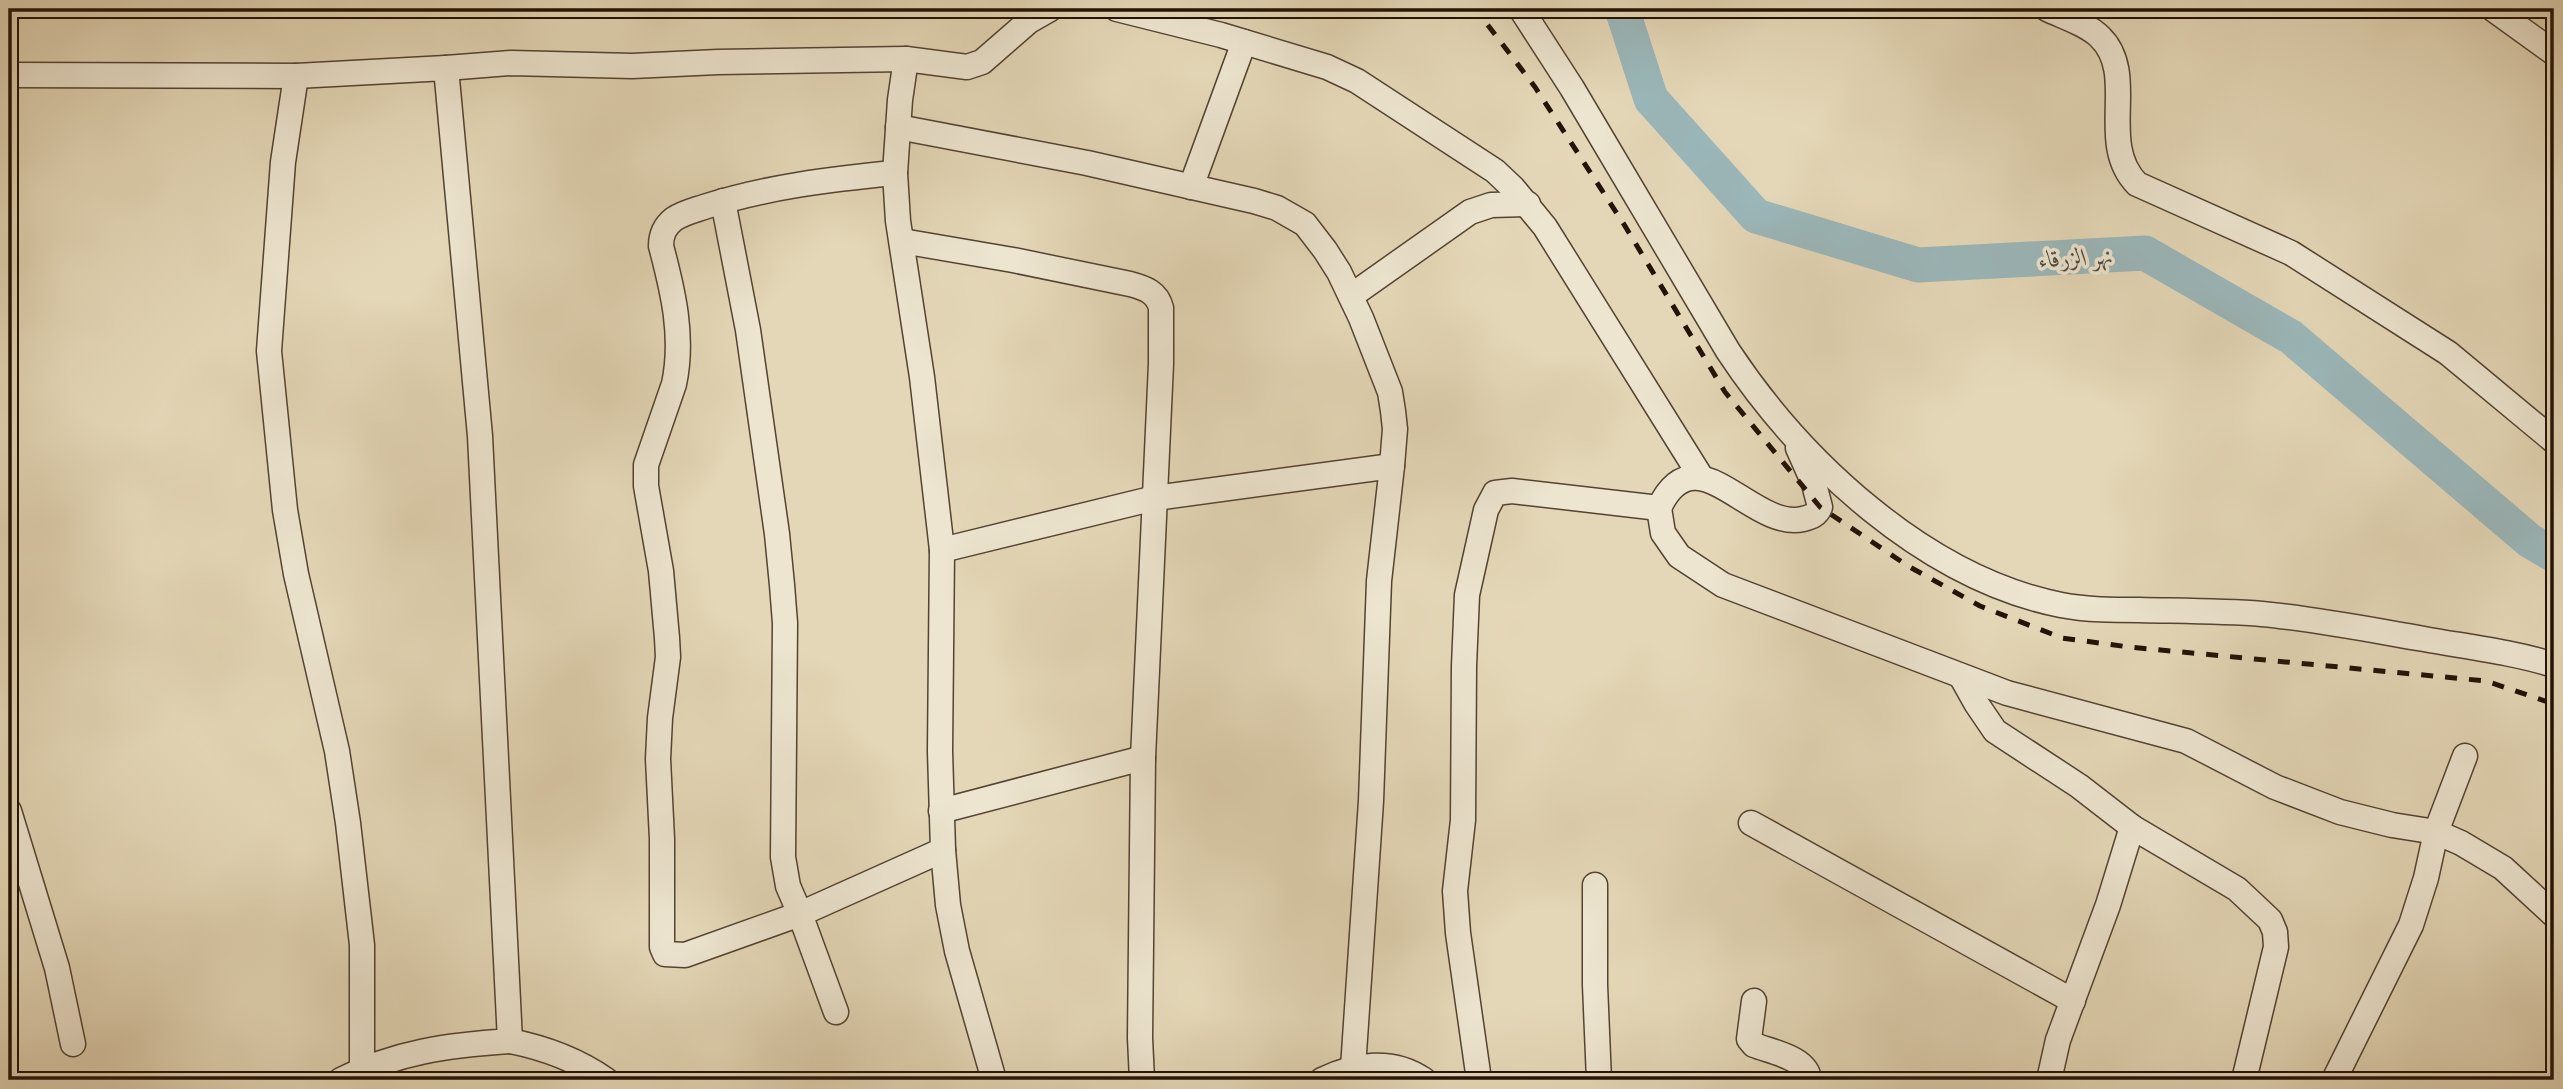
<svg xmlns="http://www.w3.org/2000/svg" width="2563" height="1089" viewBox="0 0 2563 1089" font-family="'Gentium Book Plus',Amiri,serif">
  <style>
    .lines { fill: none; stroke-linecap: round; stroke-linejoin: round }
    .river { stroke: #9bb7ba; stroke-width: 35 }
    .minor-casing { stroke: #534332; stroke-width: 27 }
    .minor { stroke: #ede5d0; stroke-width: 24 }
    .rail { stroke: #231206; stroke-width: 5; stroke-dasharray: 12 12; stroke-linecap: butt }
    .labels { text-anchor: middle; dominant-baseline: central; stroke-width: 7; stroke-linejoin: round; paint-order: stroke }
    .water-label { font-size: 24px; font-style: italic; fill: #4d4c45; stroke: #ede5d0 }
  </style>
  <rect width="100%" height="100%" fill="#e4d7b7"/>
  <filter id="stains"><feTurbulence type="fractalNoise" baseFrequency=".00286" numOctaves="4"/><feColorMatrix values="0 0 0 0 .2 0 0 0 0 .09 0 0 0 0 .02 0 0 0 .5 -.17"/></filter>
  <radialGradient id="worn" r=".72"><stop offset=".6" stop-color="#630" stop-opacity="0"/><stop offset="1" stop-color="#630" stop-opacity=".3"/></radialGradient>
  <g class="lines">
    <polyline class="river" points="1622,9 1651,99 1756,216 1918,265 2145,253 2291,337 2530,541 2554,555"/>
    <defs>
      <g id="minor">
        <polyline points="1117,9 1221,35 1327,67 1357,81 1495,171 1513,188 1545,227 1701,477"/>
        <path d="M1521 9 1572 88 1728 351C1802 463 1926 578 2061 605 2087 610 2114 610 2140 610 2181 611 2222 611 2262 614 2316 619 2371 630 2424 639 2468 647 2512 652 2554 665"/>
        <path d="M2047 9C2064 17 2087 24 2100 37 2139 75 2096 142 2137 184L2291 253 2448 353 2554 441"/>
        <polyline points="2493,9 2554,53"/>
        <polyline points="906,59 900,100 895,173 898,221 922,377 942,550 940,751 943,850 948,905 957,951 994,1080"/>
        <polyline points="446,68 511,63 632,66 718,62 906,59 967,67 982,62 1029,21 1050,9"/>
        <path d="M9 75 296 76 446 68 480 436 510 1041C449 1045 396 1052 341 1080"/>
        <polyline points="296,76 283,162 269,351 285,510 296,574 337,751 348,823 362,945 362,1069"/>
        <polyline points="898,127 1087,163 1254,201 1277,208 1305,224 1325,250 1339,272 1361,318 1390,392 1393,411 1395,429 1392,466 1379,581 1371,801 1353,1068"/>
        <polyline points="1191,187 1244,42"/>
        <polyline points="723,201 748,330 777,534 782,585 785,623 783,857 788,886 800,914 943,850"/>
        <path d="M902 241 1013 260 1130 284C1145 288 1157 292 1161 308V364L1143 758 1140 1038 1142 1080"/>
        <polyline points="1351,296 1470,212 1491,205 1528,204"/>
        <polyline points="1659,508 1663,533 1679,556 1723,585 2007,693 2186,741 2275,787 2340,812 2392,825 2436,832 2461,843 2503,868 2554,915"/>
        <polyline points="942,550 1155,498 1392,466"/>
        <polyline points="1962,678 1976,703 1995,731 2079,786 2132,827 2237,889 2270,920 2275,932 2276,947 2244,1080"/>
        <polyline points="9,811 57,968 73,1044"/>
        <polyline points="941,811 1143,758"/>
        <polyline points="1751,823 2073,1001"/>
        <polyline points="1595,885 1595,985 1599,1080"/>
        <path d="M1754 1001 1749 1039 1754 1045C1772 1052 1808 1058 1809 1080"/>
        <path d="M836 1012 800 914 685 955 665 954 662 947V839L658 759 660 718 668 657 667 638 661 571 646 486V465L674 384C684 337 673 291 661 246 661 234 665 226 674 219 683 213 695 210 704 207 766 187 831 179 895 173"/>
        <path d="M510 1041C545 1048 576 1059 606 1080"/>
        <path d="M1322 1080C1355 1064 1392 1058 1424 1080"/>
        <path d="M1479 1080 1458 933 1455 891 1463 820 1464 666 1467 595 1486 510 1495 493 1512 491 1659 508C1696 429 1751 531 1803 519 1811 517 1817 515 1820 507L1814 484 1798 448"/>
        <polyline points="2049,1080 2058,1040 2108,905 2132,827"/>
        <polyline points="2334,1080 2411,925 2426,878 2436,832 2465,756"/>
      </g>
    </defs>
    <use href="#minor" class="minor-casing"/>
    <use href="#minor" class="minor"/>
    <polyline class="rail" points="1470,9 1484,20 1535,87 1625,226 1725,392 1820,507 1908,566 1980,606 2062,638 2129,647 2486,681 2554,704"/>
  </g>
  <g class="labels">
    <g class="water-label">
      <text transform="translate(2076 257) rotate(-3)">نهر الزرقاء</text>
    </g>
  </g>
  <rect width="2563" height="1089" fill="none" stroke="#e4d7b7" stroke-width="35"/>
  <rect x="10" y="10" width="2542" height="1068" fill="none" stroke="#231206" stroke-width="3.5"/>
  <rect x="18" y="18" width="2528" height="1054" fill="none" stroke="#231206" stroke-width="2"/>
  <rect width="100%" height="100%" filter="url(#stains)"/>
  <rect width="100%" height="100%" fill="url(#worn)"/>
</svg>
